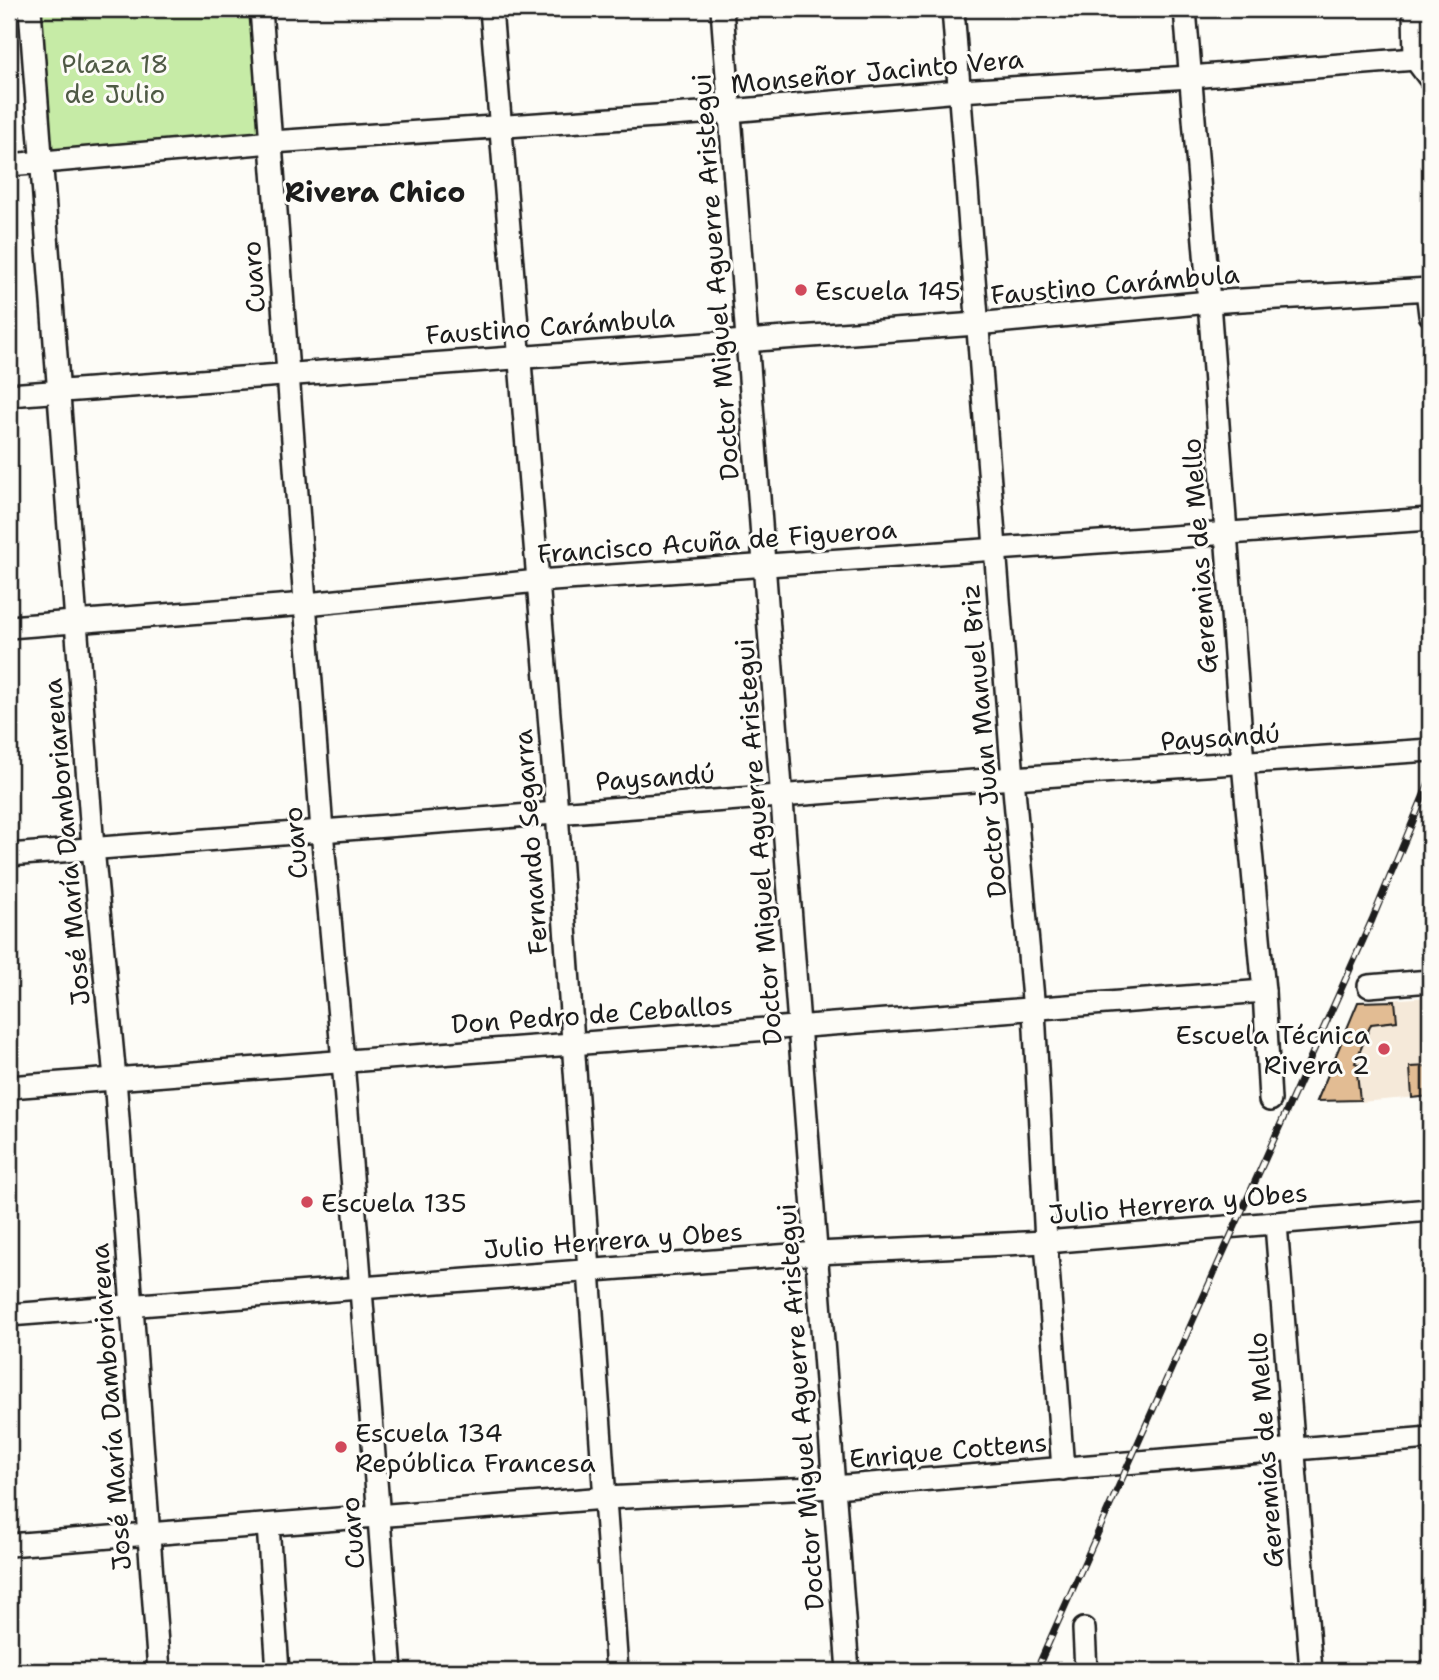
<svg xmlns="http://www.w3.org/2000/svg" width="1439" height="1680" viewBox="0 0 1439 1680" font-family="'Shantell Sans',sans-serif">
  <style>
    .built { fill: #f5e9d9 }
    .green { fill: #c6eba6; stroke: #718461; stroke-width: 2 }
    .building { fill: #e2bc93; stroke: #1c1c1c; stroke-width: 2 }
    .lines { fill: none; stroke-linecap: round; stroke-linejoin: round }
    .minor-casing { stroke: #1c1c1c; stroke-width: 26 }
    .minor { stroke: #fdfcf7; stroke-width: 21 }
    .rail-casing { stroke: #1c1c1c; stroke-width: 7 }
    .rail { stroke: #fdfcf7; stroke-width: 4.5; stroke-dasharray: 13; stroke-linecap: butt }
    .poi-dot { fill: #d1495b; stroke: #fdfcf7; stroke-width: 2.5 }
    .labels { text-anchor: middle; dominant-baseline: central; stroke-width: 6; stroke-linejoin: round; paint-order: stroke }
    .park-label { font-size: 26px; fill: #4f5a45; stroke: #fdfcf7 }
    .street-label { font-size: 26px; fill: #1c1c1c; stroke: #fdfcf7 }
    .poi-label { font-size: 26px; fill: #1c1c1c; stroke: #fdfcf7; text-anchor: start }
    .neighbourhood-label { font-size: 28px; font-weight: bold; fill: #1c1c1c; stroke: #fdfcf7 }
  </style>
  <rect width="100%" height="100%" fill="#fdfcf7"/>
  <filter id="ink" filterUnits="userSpaceOnUse"><feTurbulence type="fractalNoise" baseFrequency=".0143" numOctaves="2"/><feDisplacementMap in="SourceGraphic" scale="14" xChannelSelector="R" yChannelSelector="G"/><feConvolveMatrix kernelMatrix="1 2 1 2 8 2 1 2 1" color-interpolation-filters="sRGB"/></filter>
  <g filter="url(#ink)">
    <polygon class="built" points="1430,997 1430,1096 1360,1102 1359,1100 1317,1101 1358,1002"/>
    <polygon class="green" points="39,9 252,9 261,137 49,153"/>
    <g class="building">
      <polygon points="1395,1001 1397,1021 1371,1024 1355,1063 1360,1065 1357,1073 1360,1100 1317,1101 1358,1002"/>
      <polygon points="1430,1066 1430,1096 1412,1098 1410,1067"/>
    </g>
    <g class="lines">
      <defs>
        <g id="minor">
          <polyline points="30,9 93,848 115,1078 159,1671"/>
          <polyline points="261,9 322,831 343,1061 391,1671"/>
          <polyline points="491,9 557,812 617,1671"/>
          <polyline points="722,9 848,1671"/>
          <polyline points="953,9 1013,778 1034,1010 1046,1242 1063,1469"/>
          <polyline points="1185,9 1209,302 1243,763 1264,991 1270,1100"/>
          <polyline points="1414,9 1415,59 1430,79"/>
          <polyline points="9,165 272,142 730,111 959,91 1190,77 1415,59"/>
          <polyline points="1427,290 1430,315"/>
          <polyline points="9,395 976,324 1209,302 1430,289"/>
          <polyline points="9,627 306,604 538,581 1430,519"/>
          <polyline points="9,855 1013,778 1430,750"/>
          <polyline points="1369,986 1430,981"/>
          <polyline points="9,1087 1264,991"/>
          <polyline points="1276,1224 1311,1671"/>
          <polyline points="9,1315 817,1253 1046,1242 1430,1210"/>
          <polyline points="268,1525 278,1671"/>
          <polyline points="9,1545 605,1498 834,1487 1430,1438"/>
          <polyline points="1084,1629 1086,1671"/>
          <polyline points="1428,1671 1430,1671"/>
        </g>
      </defs>
      <use href="#minor" class="minor-casing"/>
      <use href="#minor" class="minor"/>
      <defs>
        <polyline id="rail" points="1036,1671 1372,920 1430,780"/>
      </defs>
      <use href="#rail" class="rail-casing"/>
      <use href="#rail" class="rail"/>
    </g>
  </g>
  <g class="poi-dot">
    <circle cx="801" cy="290" r="7"/>
    <circle cx="1384" cy="1049" r="7"/>
    <circle cx="307" cy="1202" r="7"/>
    <circle cx="341" cy="1447" r="7"/>
  </g>
  <g class="labels">
    <g class="park-label">
      <text x="115" y="63">Plaza 18<tspan x="115" dy="30">de Julio</tspan></text>
    </g>
    <g class="street-label">
      <text transform="translate(877 71) rotate(-5)">Monseñor Jacinto Vera</text>
      <text transform="translate(253 277) rotate(-94)">Cuaro</text>
      <text transform="translate(715 277) rotate(-94)">Doctor Miguel Aguerre Aristegui</text>
      <text transform="translate(1115 284) rotate(-5)">Faustino Carámbula</text>
      <text transform="translate(550 326) rotate(-4)">Faustino Carámbula</text>
      <text transform="translate(717 541) rotate(-4)">Francisco Acuña de Figueroa</text>
      <text transform="translate(1199 556) rotate(-94)">Geremias de Mello</text>
      <text transform="translate(1220 737) rotate(-4)">Paysandú</text>
      <text transform="translate(983 741) rotate(-95)">Doctor Juan Manuel Briz</text>
      <text transform="translate(655 777) rotate(-4)">Paysandú</text>
      <text transform="translate(66 842) rotate(-95)">José María Damboriarena</text>
      <text transform="translate(530 842) rotate(-94)">Fernando Segarra</text>
      <text transform="translate(758 842) rotate(-94)">Doctor Miguel Aguerre Aristegui</text>
      <text transform="translate(295 843) rotate(-95)">Cuaro</text>
      <text transform="translate(592 1014) rotate(-4)">Don Pedro de Ceballos</text>
      <text transform="translate(1178 1203) rotate(-5)">Julio Herrera y Obes</text>
      <text transform="translate(613 1240) rotate(-4)">Julio Herrera y Obes</text>
      <text transform="translate(110 1407) rotate(-94)">José María Damboriarena</text>
      <text transform="translate(800 1407) rotate(-94)">Doctor Miguel Aguerre Aristegui</text>
      <text transform="translate(948 1450) rotate(-5)">Enrique Cottens</text>
      <text transform="translate(1265 1450) rotate(-94)">Geremias de Mello</text>
      <text transform="translate(352 1533) rotate(-95)">Cuaro</text>
    </g>
    <g class="poi-label">
      <text x="815" y="290">Escuela 145</text>
      <text x="1370" y="1034" text-anchor="end">Escuela Técnica<tspan x="1370" dy="30">Rivera 2</tspan></text>
      <text x="321" y="1202">Escuela 135</text>
      <text x="355" y="1432">Escuela 134<tspan x="355" dy="30">República Francesa</tspan></text>
    </g>
    <g class="neighbourhood-label">
      <text x="375" y="192">Rivera Chico</text>
    </g>
  </g>
  <rect width="1439" height="1680" fill="none" stroke="#fdfcf7" stroke-width="35"/>
  <rect x="18" y="18" width="1404" height="1645" fill="none" stroke="#1c1c1c" stroke-width="2.5" filter="url(#ink)"/>
</svg>
